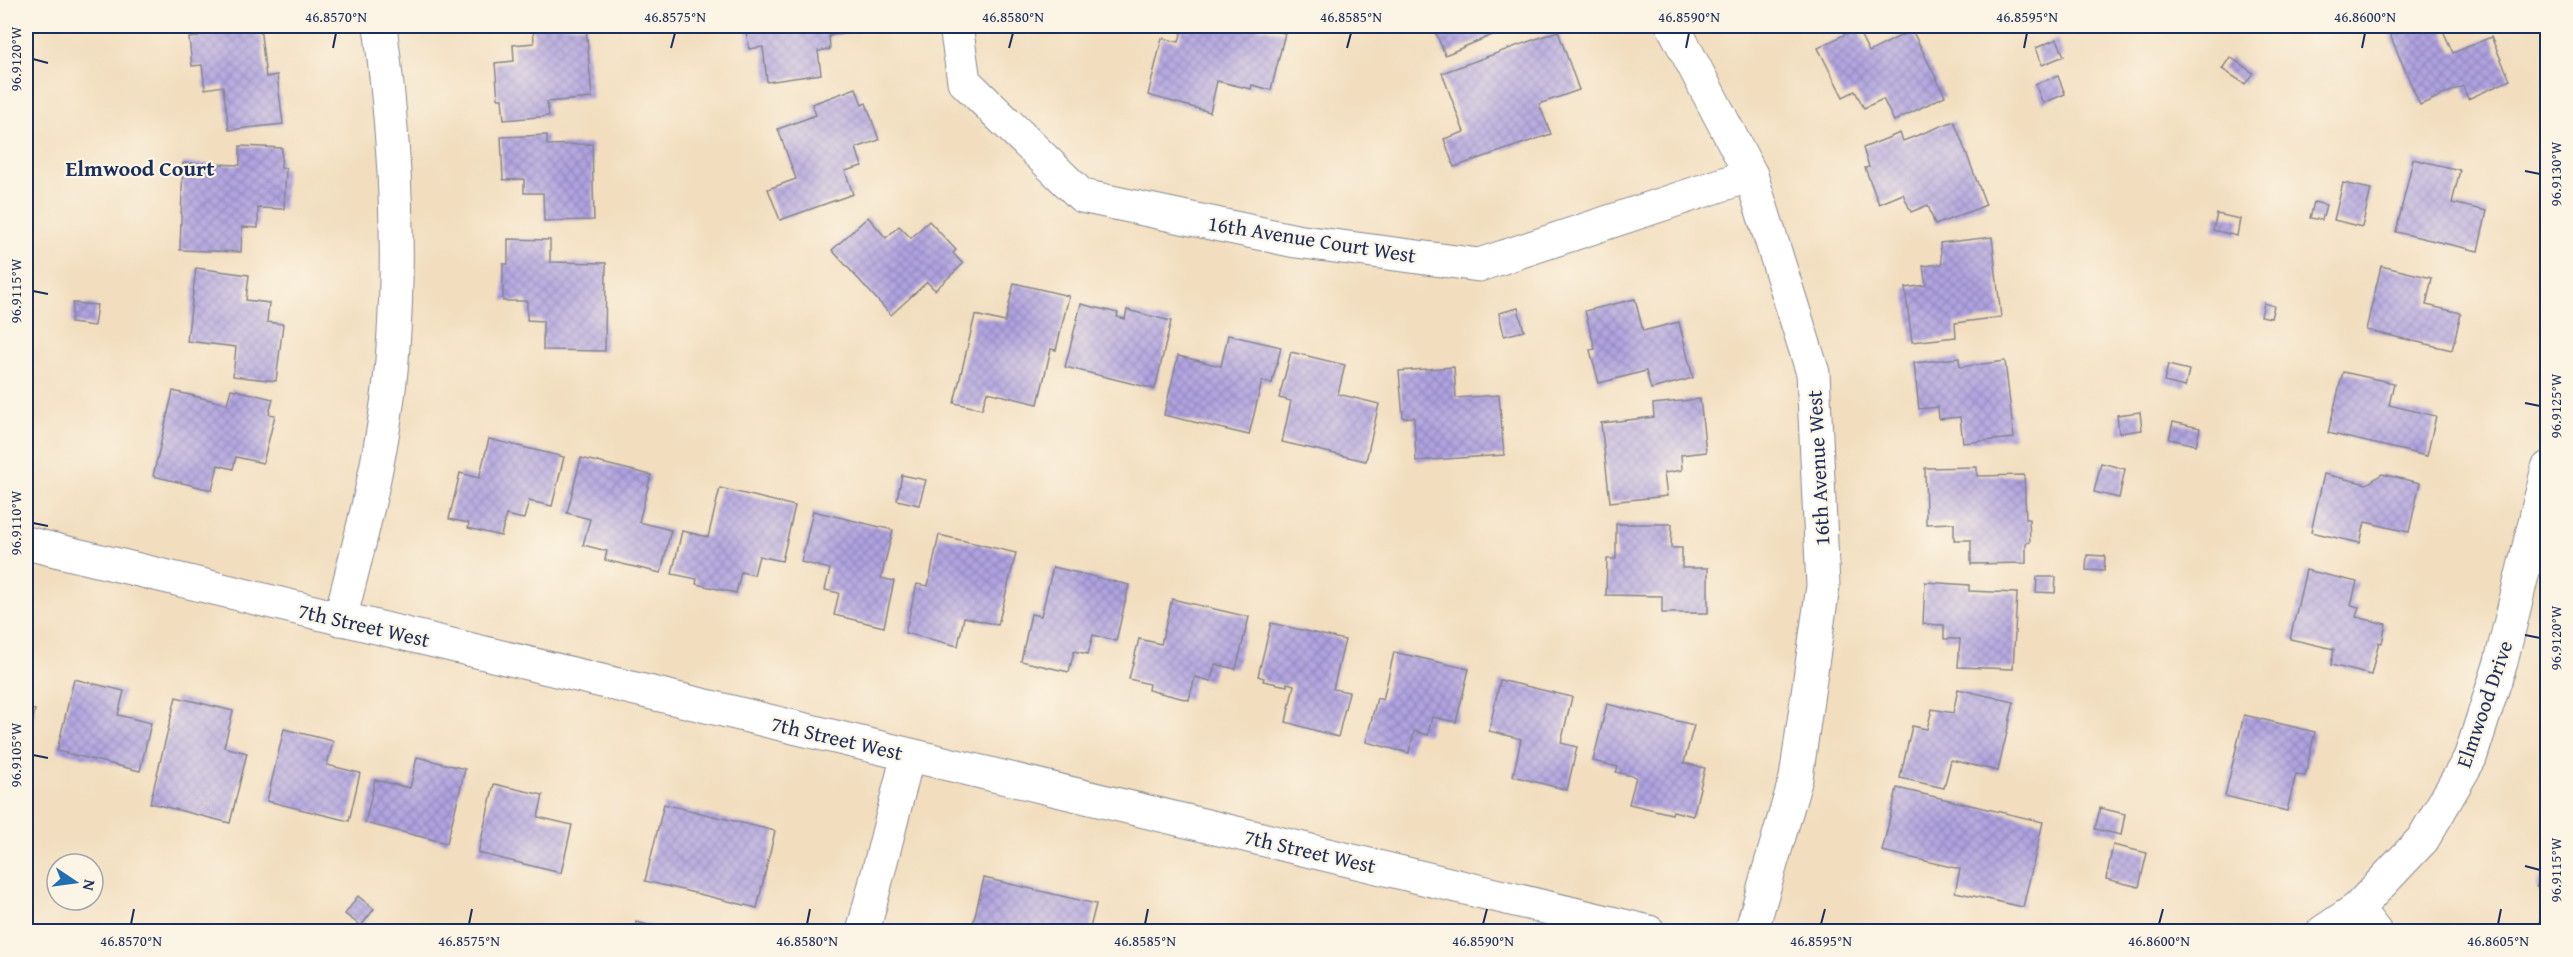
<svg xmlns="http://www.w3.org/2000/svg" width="2573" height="957" viewBox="0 0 2573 957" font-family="'Gentium Book Plus',serif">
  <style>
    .building { fill: url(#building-cross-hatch) }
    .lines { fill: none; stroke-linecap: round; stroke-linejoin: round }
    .minor-casing { stroke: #86868e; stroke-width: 35 }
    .minor { stroke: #fff; stroke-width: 33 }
    .ticks { fill: none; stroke: #1b2f5e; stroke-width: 2 }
    .labels { text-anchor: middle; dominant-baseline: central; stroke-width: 4.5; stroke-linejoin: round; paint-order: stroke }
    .street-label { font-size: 21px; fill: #1b2f5e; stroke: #fcf5e5 }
    .neighbourhood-label { font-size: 22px; font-weight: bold; fill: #1b2f5e; stroke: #fcf5e5 }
    .neatline { fill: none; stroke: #1b2f5e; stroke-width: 2 }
    .ticks-label { font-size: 15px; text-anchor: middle; fill: #1b2f5e }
  </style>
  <defs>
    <pattern id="building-cross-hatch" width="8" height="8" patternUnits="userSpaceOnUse" patternTransform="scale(1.5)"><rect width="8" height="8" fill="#b0a3e0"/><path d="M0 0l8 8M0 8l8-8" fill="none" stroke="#8e85b9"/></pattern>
  </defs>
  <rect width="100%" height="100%" fill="#fcf5e5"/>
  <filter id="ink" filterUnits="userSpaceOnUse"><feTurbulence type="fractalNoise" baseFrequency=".0167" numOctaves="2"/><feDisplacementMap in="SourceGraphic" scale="12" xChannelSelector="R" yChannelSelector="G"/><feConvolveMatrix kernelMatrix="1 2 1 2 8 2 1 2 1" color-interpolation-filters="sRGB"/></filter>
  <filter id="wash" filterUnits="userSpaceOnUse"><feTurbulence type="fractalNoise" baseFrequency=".008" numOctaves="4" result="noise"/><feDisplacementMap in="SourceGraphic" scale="24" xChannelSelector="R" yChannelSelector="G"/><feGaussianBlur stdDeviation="1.35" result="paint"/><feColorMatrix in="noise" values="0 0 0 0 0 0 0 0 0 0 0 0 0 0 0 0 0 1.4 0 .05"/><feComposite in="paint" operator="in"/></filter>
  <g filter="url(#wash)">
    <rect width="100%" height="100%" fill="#f2debf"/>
    <g id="blocks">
      <g class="building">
        <polygon points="260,26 266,77 277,75 283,124 229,130 223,86 205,89 202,65 192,66 189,38 198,37 198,33"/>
        <polygon points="533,26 586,26 592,98 547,102 549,116 504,120 502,99 498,99 495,63 514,61 513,45 534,43"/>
        <polygon points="745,26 858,26 859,31 829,36 830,49 818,51 821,74 767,82 763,47 749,49"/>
        <polygon points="1183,26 1254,26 1285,33 1271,90 1252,85 1251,89 1217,81 1210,112 1148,95 1162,38 1179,42"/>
        <polygon points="1433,26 1494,26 1497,33 1445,55"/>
        <polygon points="2412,26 2441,26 2453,53 2491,37 2510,80 2468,99 2463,86 2420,105 2390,35"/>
        <polygon points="1857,28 1869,52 1912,30 1945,96 1894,121 1883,99 1864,108 1855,91 1843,97 1818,48"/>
        <polygon points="1558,31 1579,90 1539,104 1551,134 1454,167 1444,139 1464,132 1442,73"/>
        <polygon points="2057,39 2064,56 2042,65 2036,48"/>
        <polygon points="2230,57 2253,73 2245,84 2222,69"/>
        <polygon points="2058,76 2065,94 2043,103 2035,84"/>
        <polygon points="856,88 862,105 866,103 879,140 856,148 862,166 845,171 853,194 780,220 768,189 796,179 778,129 816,115 812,104"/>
        <polygon points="1954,121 1986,205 1935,225 1928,205 1911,212 1903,194 1879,204 1865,168 1869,167 1863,148 1900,133 1903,141"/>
        <polygon points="547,135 547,145 592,144 594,220 544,221 543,193 524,193 524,179 503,180 501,137"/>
        <polygon points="240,146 282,148 281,168 286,168 284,209 258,208 258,228 242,227 241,252 180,250 183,163 240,165"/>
        <polygon points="2413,159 2460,170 2452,203 2487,211 2478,251 2396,232"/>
        <polygon points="2343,183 2371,189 2362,227 2334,220"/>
        <polygon points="2314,202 2326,205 2322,220 2310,218"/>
        <polygon points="2217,214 2240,219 2237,236 2213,230"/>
        <polygon points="868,217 886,238 899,226 911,238 929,221 956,250 953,253 963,264 935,290 927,282 891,315 832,250"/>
        <polygon points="1992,237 2001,317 1955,323 1956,337 1912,342 1905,288 1926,285 1923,266 1942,264 1940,243"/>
        <polygon points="508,239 550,240 550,262 606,263 605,351 543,350 543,321 527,320 527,301 503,301 503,264 508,264"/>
        <polygon points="2381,266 2432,278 2426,305 2461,313 2452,350 2366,330"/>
        <polygon points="196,268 249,275 246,300 269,303 267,322 283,324 276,381 233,376 236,347 187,341"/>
        <polygon points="1014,283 1069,296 1056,350 1051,349 1038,404 987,392 982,409 954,403 975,315 1005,322"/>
        <polygon points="1635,299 1643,331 1679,322 1693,378 1651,389 1646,371 1599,383 1590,350 1595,349 1585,311"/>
        <polygon points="73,303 97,305 94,326 71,323"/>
        <polygon points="2264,303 2274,306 2271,318 2261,316"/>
        <polygon points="1081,304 1118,313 1117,317 1125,319 1127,310 1171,321 1155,389 1065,367"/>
        <polygon points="1518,308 1524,331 1504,336 1499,313"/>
        <polygon points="1228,335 1281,347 1272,383 1262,381 1249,435 1164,415 1178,356 1221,366"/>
        <polygon points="1291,352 1345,365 1338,394 1379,404 1366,461 1282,442 1291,401 1279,398"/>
        <polygon points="1959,358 1960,367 2005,361 2014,438 1963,443 1960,417 1939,419 1938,407 1919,409 1914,363"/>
        <polygon points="2168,365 2189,370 2185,387 2164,382"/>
        <polygon points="1454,367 1456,398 1499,395 1504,455 1416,461 1414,417 1403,418 1399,371"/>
        <polygon points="2343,372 2394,383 2389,405 2436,416 2427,456 2328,433"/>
        <polygon points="231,389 273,399 269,414 275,415 263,463 236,457 233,469 218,465 212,490 153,476 173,391 227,404"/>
        <polygon points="1700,399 1706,452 1681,455 1682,470 1664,473 1667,496 1610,502 1601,423 1654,417 1653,404"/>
        <polygon points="2140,412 2142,430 2119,433 2117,415"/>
        <polygon points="2173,422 2200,428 2196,445 2169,439"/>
        <polygon points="489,439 564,457 552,506 529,501 524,519 506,515 501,536 468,528 469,523 449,519 460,473 479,478"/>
        <polygon points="581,458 651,475 639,522 671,530 661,573 605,560 607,551 583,545 590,519 567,513"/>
        <polygon points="2101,463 2125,469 2119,498 2094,492"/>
        <polygon points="1977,467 1977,476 2024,475 2026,519 2029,519 2030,542 2026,543 2026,563 1971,564 1971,540 1954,540 1954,523 1926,524 1925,468"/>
        <polygon points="2324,474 2367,484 2382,474 2420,483 2409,532 2365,522 2360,543 2311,532"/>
        <polygon points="902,475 926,480 919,505 897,500"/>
        <polygon points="720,488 795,506 782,561 759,556 754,575 741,572 736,593 696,584 697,579 672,574 682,531 708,537"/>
        <polygon points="813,511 893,530 881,578 894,581 884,627 834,615 839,593 825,590 830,569 801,562"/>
        <polygon points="1616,524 1672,524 1671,548 1682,548 1682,568 1708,568 1708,613 1662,613 1662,596 1606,595 1607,559 1616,559"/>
        <polygon points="939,535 1016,553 998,625 964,617 958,646 905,633 917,584 928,586"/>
        <polygon points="2087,555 2105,556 2104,571 2086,570"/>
        <polygon points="1053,567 1129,585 1116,641 1093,635 1088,654 1074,651 1069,672 1021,661 1031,614 1041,616"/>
        <polygon points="2306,570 2357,582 2351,605 2359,607 2356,617 2386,624 2382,643 2379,642 2371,675 2331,665 2334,649 2290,639"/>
        <polygon points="2037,577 2056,577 2055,593 2036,592"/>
        <polygon points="1925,582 1969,585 1969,591 2017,593 2013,669 1958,667 1960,639 1944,639 1944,625 1923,624"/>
        <polygon points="1172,599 1249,617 1236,669 1215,664 1211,681 1195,677 1189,700 1148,690 1149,684 1129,679 1139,639 1161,644"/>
        <polygon points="1271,623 1345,640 1333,689 1349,692 1338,737 1286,722 1294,685 1287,683 1287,686 1263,681 1264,678 1258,676"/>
        <polygon points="1394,652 1469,669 1456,722 1432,717 1428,735 1414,731 1409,753 1366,742 1377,698 1383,700"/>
        <polygon points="74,679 124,691 118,715 151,723 140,771 57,751"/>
        <polygon points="1500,680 1572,697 1561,743 1577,747 1567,790 1513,776 1521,739 1489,731"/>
        <polygon points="1958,689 2014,702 1998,771 1951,760 1944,788 1900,778 1912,726 1927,729 1932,709 1953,713"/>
        <polygon points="176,697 233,711 224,747 247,753 230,823 150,803"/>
        <polygon points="1607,704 1694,725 1684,763 1705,768 1693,816 1673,811 1672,814 1629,804 1636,777 1616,772 1618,767 1593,761"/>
        <polygon points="26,708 35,710 26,748"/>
        <polygon points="2244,715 2315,732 2305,776 2296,774 2287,811 2225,796"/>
        <polygon points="284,729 333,741 327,765 360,773 349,821 267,801"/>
        <polygon points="417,757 465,769 447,843 365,823 375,780 410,788"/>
        <polygon points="494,784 543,795 538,817 572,825 561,873 478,853"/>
        <polygon points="1897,788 2043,822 2023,907 1955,892 1960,869 1882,851"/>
        <polygon points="664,804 775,831 757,908 645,881"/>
        <polygon points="2100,808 2125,814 2121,835 2095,829"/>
        <polygon points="2113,845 2147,853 2139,887 2106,879"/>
        <polygon points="2548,866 2548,893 2536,887"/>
        <polygon points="984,878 1096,904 1089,932 971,932"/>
        <polygon points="358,896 374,909 361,926 345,914"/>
        <polygon points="2548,909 2548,932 2535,932"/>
        <polygon points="636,922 674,931 674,932 634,932"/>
      </g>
    </g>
  </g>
  <g filter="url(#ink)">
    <use href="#blocks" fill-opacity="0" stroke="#86868e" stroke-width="1.5"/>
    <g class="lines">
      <defs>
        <g id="minor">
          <polyline points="956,26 964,81 1082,196 1296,241 1479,265 1751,175"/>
          <polyline points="1673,26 1751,175 1813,373 1823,586 1796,778 1751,932"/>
          <polyline points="26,543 1649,932"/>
          <path d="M340 619C363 531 387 438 393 347 401 240 394 132 380 26"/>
          <polyline points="2357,909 2375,932"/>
          <polyline points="863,932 908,755"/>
          <polyline points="2323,932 2357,909 2423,839 2470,758 2501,662 2548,468"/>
        </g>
      </defs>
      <use href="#minor" class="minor-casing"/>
      <use href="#minor" class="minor"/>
    </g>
  </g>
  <path class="ticks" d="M333 48 336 33M671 48 675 33M1009 48 1013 33M1347 48 1351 33M1686 48 1689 33M2024 48 2027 33M2362 48 2365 33M33 59 48 63M2525 171 2540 174M33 291 48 294M2525 403 2540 406M33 523 48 526M2525 635 2540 638M33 755 48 758M2525 866 2540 870M131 924 134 909M469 924 472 909M807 924 810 909M1145 924 1148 909M1483 924 1487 909M1821 924 1825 909M2159 924 2163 909M2498 924 2501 909"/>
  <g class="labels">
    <g class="street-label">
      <text transform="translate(1312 239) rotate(9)">16th Avenue Court West</text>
      <text transform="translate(1818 468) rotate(-93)">16th Avenue West</text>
      <text transform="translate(364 625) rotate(13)">7th Street West</text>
      <text transform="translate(2484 704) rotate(-71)">Elmwood Drive</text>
      <text transform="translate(837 738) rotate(13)">7th Street West</text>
      <text transform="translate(1310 851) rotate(13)">7th Street West</text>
    </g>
    <g class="neighbourhood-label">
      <text x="140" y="168">Elmwood Court</text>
    </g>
  </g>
  <rect width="2573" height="957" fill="none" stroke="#fcf5e5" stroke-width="66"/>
  <g transform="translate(75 882) rotate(103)"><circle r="28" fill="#fcf5e5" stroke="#a2a6af" stroke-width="1.5"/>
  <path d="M0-4.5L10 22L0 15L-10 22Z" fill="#1f6fb2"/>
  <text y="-9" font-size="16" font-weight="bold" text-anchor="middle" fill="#1b2f5e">N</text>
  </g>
  <rect x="33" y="33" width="2507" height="891" class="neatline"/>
  <g class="ticks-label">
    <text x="336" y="22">46.8570°N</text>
    <text x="675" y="22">46.8575°N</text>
    <text x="1013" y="22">46.8580°N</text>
    <text x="1351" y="22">46.8585°N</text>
    <text x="1689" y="22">46.8590°N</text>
    <text x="2027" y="22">46.8595°N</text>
    <text x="2365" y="22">46.8600°N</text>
    <text transform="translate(16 59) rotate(-90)" y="5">96.9120°W</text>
    <text transform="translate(2556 174) rotate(-90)" y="5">96.9130°W</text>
    <text transform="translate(16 291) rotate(-90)" y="5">96.9115°W</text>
    <text transform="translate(2556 406) rotate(-90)" y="5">96.9125°W</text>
    <text transform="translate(16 523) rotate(-90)" y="5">96.9110°W</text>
    <text transform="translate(2556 638) rotate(-90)" y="5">96.9120°W</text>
    <text transform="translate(16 755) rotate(-90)" y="5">96.9105°W</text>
    <text transform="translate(2556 870) rotate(-90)" y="5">96.9115°W</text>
    <text x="131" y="946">46.8570°N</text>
    <text x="469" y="946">46.8575°N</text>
    <text x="807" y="946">46.8580°N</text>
    <text x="1145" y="946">46.8585°N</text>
    <text x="1483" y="946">46.8590°N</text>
    <text x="1821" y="946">46.8595°N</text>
    <text x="2159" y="946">46.8600°N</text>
    <text x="2498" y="946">46.8605°N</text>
  </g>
</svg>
